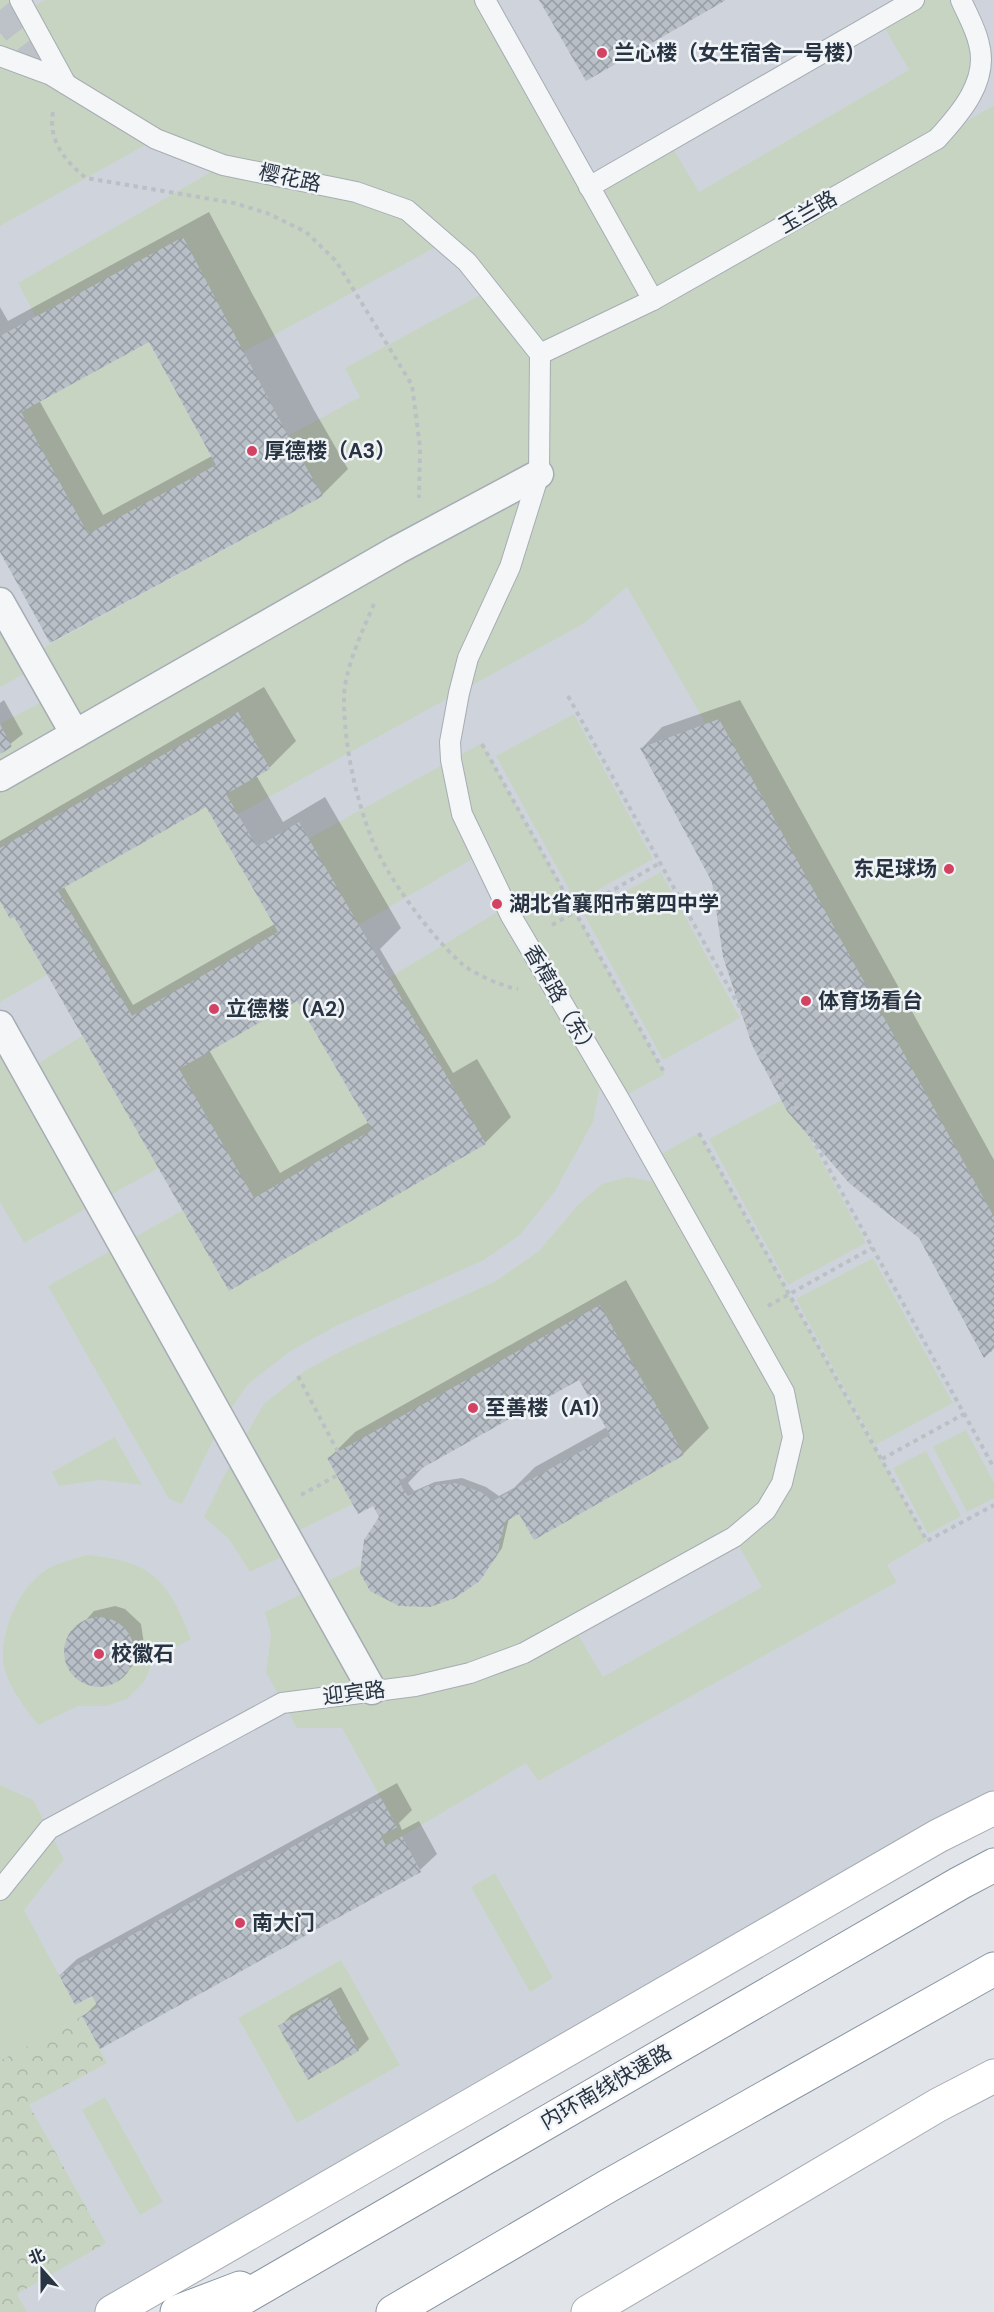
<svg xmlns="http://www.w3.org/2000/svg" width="994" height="2312" viewBox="0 0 994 2312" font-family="'DM Sans','Noto Sans SC',sans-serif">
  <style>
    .built { fill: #cfd4dc }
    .grass { fill: #c8d4c2; fill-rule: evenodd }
    .park { fill: url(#park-crowns) }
    .shadow { fill: #0003; fill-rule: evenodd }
    .building { fill: url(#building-cross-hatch); fill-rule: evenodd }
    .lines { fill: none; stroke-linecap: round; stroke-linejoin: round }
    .pedestrian-tunnel { stroke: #bcc2c8; stroke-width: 28; stroke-dasharray: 28 14; stroke-linecap: butt }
    .service-casing { stroke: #a6acb4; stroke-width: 22 }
    .pedestrian-casing { stroke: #a6acb4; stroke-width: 31 }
    .secondary-casing { stroke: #a6acb4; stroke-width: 35 }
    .trunk-casing { stroke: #8893a1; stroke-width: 35 }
    .path { stroke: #bbc0c5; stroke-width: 4; stroke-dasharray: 4.5 4.5; stroke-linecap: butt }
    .service { stroke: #f4f6f8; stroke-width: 20 }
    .pedestrian { stroke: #f4f6f8; stroke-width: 28 }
    .secondary { stroke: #fff; stroke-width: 33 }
    .trunk { stroke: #fff; stroke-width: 33 }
    .poi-dot { fill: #d34262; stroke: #f1f4f7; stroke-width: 2 }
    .labels { text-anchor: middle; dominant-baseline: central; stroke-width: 5; stroke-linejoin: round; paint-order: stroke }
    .poi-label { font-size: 21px; font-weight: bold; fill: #293442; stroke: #f1f4f7; text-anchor: start }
    .street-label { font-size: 21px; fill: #293442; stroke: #f1f4f7 }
  </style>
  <defs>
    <pattern id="park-crowns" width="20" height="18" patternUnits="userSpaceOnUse" patternTransform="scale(1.5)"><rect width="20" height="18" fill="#c8d4c2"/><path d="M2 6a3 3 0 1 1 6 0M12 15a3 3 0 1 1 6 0" fill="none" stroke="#acb7a8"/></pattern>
    <pattern id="building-cross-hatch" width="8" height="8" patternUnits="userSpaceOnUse" patternTransform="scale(1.5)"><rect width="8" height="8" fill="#b8bfc7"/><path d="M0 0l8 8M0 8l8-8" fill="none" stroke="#969ca3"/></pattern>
  </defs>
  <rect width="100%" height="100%" fill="#e1e5ea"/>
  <polygon class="built" points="0,0 994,0 994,1808 112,2312 0,2312"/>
  <g class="grass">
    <polygon points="0,0 20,0 26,10 45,0 485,0 589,187 669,142 699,192 909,70 880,20 914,0 961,0 978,78 940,137 994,105 994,1217 719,720 706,724 627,587 583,624 238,814 226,794 270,768 238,712 0,848 0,754 12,747 0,724 53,696 37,667 0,687 0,602 30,655 323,496 288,436 360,397 345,368 490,290 445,242 243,352 36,317 18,283 223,165 156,139 0,226"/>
    <polygon points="149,342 216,465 88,534 21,412"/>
    <polygon points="574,714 653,859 576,902 496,756"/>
    <polygon points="482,743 665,1074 619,1099 602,1074 593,1122 555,1191 520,1235 484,1260 336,1326 292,1350 248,1384 222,1422 182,1504 169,1499 48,1286 183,1210 229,1291 486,1144 389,978 507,906 481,854 358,925 308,839"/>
    <polygon points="206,807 278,932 132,1016 58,891"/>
    <polygon points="661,872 740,1018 663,1060 584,914"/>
    <polygon points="0,901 10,919 14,917 47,975 0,1002"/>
    <polygon points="297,1001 372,1130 254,1198 179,1069"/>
    <polygon points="82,1036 159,1168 24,1243 0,1202 0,1045 26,1071"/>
    <polygon points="787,1097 866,1243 788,1285 709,1139"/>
    <path d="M699 1133 927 1541 887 1565 897 1582 538 1781 526 1763 386 1846 381 1836 397 1827 342 1728H297L266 1673 271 1635 265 1612 361 1565 360 1573 370 1591 455 1598 481 1581 497 1555 505 1522 519 1514 534 1540 684 1455 600 1305 327 1458 353 1504 287 1536 294 1551 250 1572 229 1539 204 1517 237 1450 264 1404 306 1370 345 1349 496 1281 539 1251 577 1206 602 1184 628 1177 666 1184 652 1159ZM734 1537 762 1587 603 1677 573 1626Z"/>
    <polygon points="873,1258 953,1403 875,1445 796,1299"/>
    <polygon points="966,1430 994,1483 994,1498 967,1512 933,1447"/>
    <polygon points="115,1437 142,1485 100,1480 59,1486 52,1472"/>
    <polygon points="926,1451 961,1516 928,1534 893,1468"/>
    <path d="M86 1555C152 1561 168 1579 191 1639L154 1659 144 1682 127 1699 106 1706H78L38 1725C24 1707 3 1680 3 1657 2 1625 22 1582 51 1567 62 1562 75 1559 86 1555Z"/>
    <polygon points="0,1785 33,1800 64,1859 24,1910 75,2005 92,1996 98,2007 0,2061"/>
    <polygon points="495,1873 553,1978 530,1992 471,1887"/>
    <polygon points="341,1960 400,2065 297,2123 238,2018"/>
    <polygon points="105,2097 163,2202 140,2215 82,2110"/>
  </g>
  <polygon class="park" points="82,2016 107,2063 29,2105 106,2243 17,2294 27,2312 0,2312 0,2061"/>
  <g class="shadow">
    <path d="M209 212 314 410 348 469 322 495 51 641 0 549V307L8 321ZM150 340 212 456 103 515 39 400Z"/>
    <path d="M264 687 296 741 270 767 256 775 283 822 325 797 401 928 380 949 453 1073 477 1059 511 1117 485 1143 229 1289 16 917 0 898V841ZM206 805 275 924 133 1005 64 887ZM305 996 369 1122 280 1173 209 1050Z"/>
    <polygon points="4,700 23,734 0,752 0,703"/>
    <polygon points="740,700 994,1160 994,1347 920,1237 714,881 642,748 662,727"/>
    <path d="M626 1280 709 1428 683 1454 520 1512 509 1518 502 1548 480 1580 381 1517 375 1507 329 1458 355 1432ZM580 1378 607 1427 535 1467 514 1488 499 1496 486 1487 462 1478 435 1482 414 1491 408 1483 425 1465Z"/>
    <polygon points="115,1606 125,1609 141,1624 144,1644 135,1663 124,1675 104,1685 81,1680 73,1673 68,1663 66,1651 68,1640 94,1611"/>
    <polygon points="397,1783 412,1810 399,1823 402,1830 419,1821 437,1854 420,1870 100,2046 84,2016 97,2003 92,1994 60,1975 77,1959"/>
    <polygon points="341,1987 369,2039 358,2050 280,2027 291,2015"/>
  </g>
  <g class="building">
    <polygon points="539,0 726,0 586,81"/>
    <path d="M183 237 288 436 323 496 50 643 0 552V336ZM149 342 216 465 88 534 21 412Z"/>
    <path d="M238 712 270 769 226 794 257 847 299 822 486 1144 229 1291 14 917 10 919 0 901V848ZM206 807 278 932 132 1016 58 891ZM297 1001 372 1130 254 1198 179 1069Z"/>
    <polygon points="719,719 994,1217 994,1349 984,1358 919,1238 849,1183 787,1111 752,1045 723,957 712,882 640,748"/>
    <polygon points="0,724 12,747 0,754"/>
    <path d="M600 1305 684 1455 534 1540 519 1514 505 1522 497 1555 480 1581 455 1598 430 1607 399 1606 370 1591 360 1573 364 1540 379 1517 373 1506 358 1514 327 1458ZM579 1380 610 1435 493 1501 481 1492 455 1483 428 1486 408 1496 403 1489 399 1481Z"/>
    <circle cx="99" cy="1652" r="35"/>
    <polygon points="381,1798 397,1827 381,1836 386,1846 402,1836 421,1872 100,2049 82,2016 98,2007 92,1996 75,2005 59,1975"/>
    <polygon points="329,1997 359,2051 308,2080 278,2026"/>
  </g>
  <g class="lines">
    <polyline class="pedestrian-tunnel" points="0,10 51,75"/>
    <defs>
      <g id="service">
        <polyline points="20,0 66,84"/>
        <polyline points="485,0 653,300"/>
        <polyline points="0,56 51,75 156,139 223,165 356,192 407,210 467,262 540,354"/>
        <polyline points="589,187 914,0"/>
        <path d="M540 354 653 300 937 139C960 114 989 81 979 44 976 29 967 14 961 0"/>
        <polyline points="0,1890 49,1829 282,1703 415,1686 470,1673 524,1653 734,1537 766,1510 782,1483 793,1437 784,1392 619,1099 511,916 462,814 451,760 450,742 459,693 468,658 510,567 539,474 540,354"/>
      </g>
      <g id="pedestrian">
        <polyline points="0,602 75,734"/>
        <polyline points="0,777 397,550 539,474"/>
        <polyline points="0,1025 372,1690"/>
      </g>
      <g id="secondary">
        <polyline points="112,2312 938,1836 994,1808"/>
        <polyline points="588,2312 938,2105 994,2076"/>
      </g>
      <g id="trunk">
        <polyline points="177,2312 240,2288"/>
        <polyline points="219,2312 960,1883 994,1865"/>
        <polyline points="393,2312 608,2186 994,1969"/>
      </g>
    </defs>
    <use href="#service" class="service-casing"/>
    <use href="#pedestrian" class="pedestrian-casing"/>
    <use href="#secondary" class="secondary-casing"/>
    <use href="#trunk" class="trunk-casing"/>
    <g class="path">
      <path d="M53 112C48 141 65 161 86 178L234 203 267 213 306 232 336 261 412 385 420 447 419 498"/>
      <path d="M374 604C363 630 344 669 344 699 344 744 355 795 371 837 386 876 429 934 461 963 471 973 504 987 518 989"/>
      <polyline points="568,696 994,1468"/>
      <polyline points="482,744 665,1074"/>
      <polyline points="552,925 660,863"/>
      <polyline points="699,1133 927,1541 994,1505"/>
      <polyline points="768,1306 872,1248"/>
      <polyline points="298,1376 338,1452"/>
      <polyline points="882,1459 964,1414"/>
      <polyline points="301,1495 336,1476"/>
    </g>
    <use href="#service" class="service"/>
    <use href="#pedestrian" class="pedestrian"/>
    <use href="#secondary" class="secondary"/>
    <use href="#trunk" class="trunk"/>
  </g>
  <g class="poi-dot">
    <circle cx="602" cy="53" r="6"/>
    <circle cx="252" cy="451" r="6"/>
    <circle cx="949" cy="869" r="6"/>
    <circle cx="497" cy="904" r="6"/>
    <circle cx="806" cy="1001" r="6"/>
    <circle cx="214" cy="1009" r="6"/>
    <circle cx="473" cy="1408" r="6"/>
    <circle cx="99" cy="1654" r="6"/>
    <circle cx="240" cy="1923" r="6"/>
  </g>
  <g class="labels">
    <g class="poi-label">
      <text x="614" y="53">兰心楼（女生宿舍一号楼）</text>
      <text x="264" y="451">厚德楼（A3）</text>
      <text x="937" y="869" text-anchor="end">东足球场</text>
      <text x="509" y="904">湖北省襄阳市第四中学</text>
      <text x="818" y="1001">体育场看台</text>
      <text x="226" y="1009">立德楼（A2）</text>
      <text x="485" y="1408">至善楼（A1）</text>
      <text x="111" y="1654">校徽石</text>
      <text x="252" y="1923">南大门</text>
    </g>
    <g class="street-label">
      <text transform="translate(290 178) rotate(12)">樱花路</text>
      <text transform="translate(808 212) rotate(-30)">玉兰路</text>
      <text transform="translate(561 1001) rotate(60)">香樟路（东）</text>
      <text transform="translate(354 1693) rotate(-7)">迎宾路</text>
      <text transform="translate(606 2087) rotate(-30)">内环南线快速路</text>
    </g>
  </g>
  <g transform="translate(42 2270) rotate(339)" stroke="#f1f4f7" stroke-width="4.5" paint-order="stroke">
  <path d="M0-4.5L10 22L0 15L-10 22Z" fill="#293442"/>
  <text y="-9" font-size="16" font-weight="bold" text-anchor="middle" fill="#293442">北</text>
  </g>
</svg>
